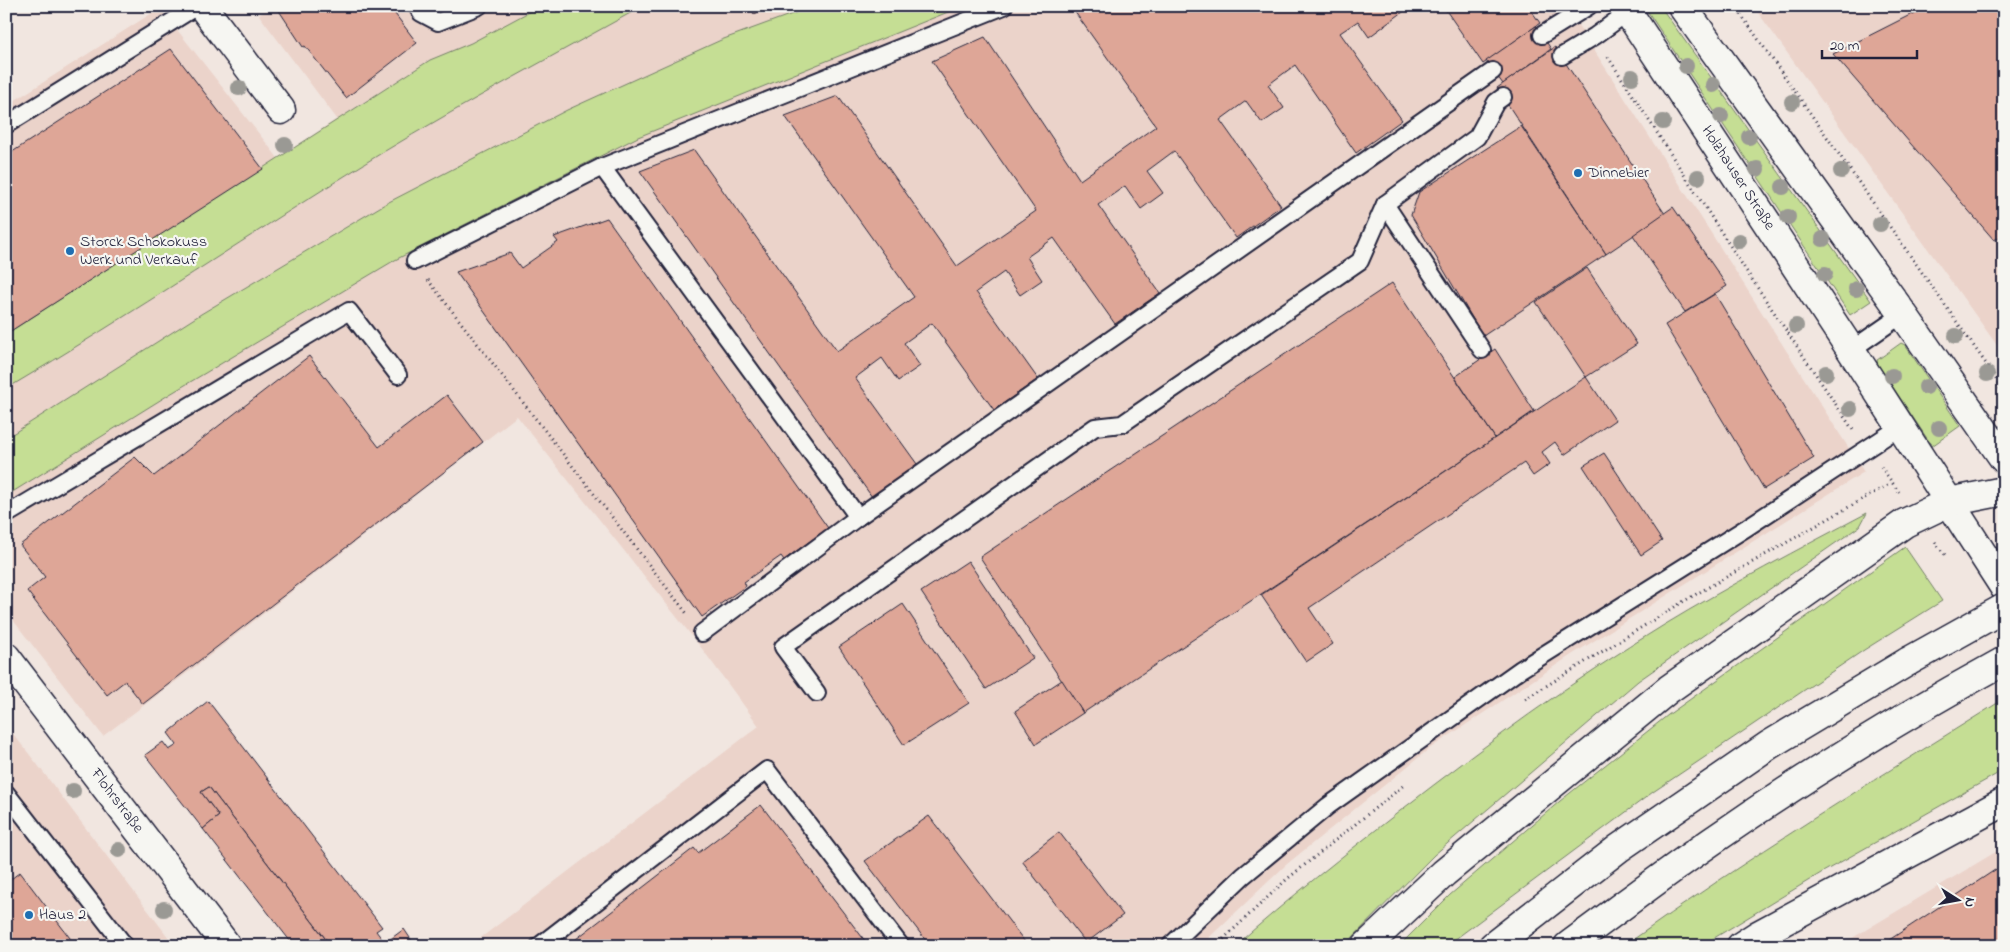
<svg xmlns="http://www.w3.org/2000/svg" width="2010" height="952" viewBox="0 0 2010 952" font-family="'Indie Flower',sans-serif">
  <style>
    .built { fill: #ebd3ca }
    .green { fill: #c5de94; stroke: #748068 }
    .building { fill: #dea697; stroke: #22223b }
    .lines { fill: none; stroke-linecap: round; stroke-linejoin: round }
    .lane-casing { stroke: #22223b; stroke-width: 20 }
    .street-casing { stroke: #22223b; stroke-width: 31 }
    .secondary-casing { stroke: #22223b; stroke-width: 31 }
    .highway-casing { stroke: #22223b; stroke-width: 31 }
    .path { stroke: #22223b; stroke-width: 3; stroke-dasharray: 1 4; stroke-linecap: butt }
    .lane { stroke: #f6f6f2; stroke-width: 16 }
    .street { stroke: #f6f6f2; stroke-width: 28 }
    .secondary { stroke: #f6f6f2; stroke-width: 28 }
    .highway { stroke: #f6f6f2; stroke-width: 28 }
    .highway-bridge-casing { stroke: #22223b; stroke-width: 31; stroke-linecap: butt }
    .highway-bridge { stroke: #f6f6f2; stroke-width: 28 }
    .tree { fill: #9a9994 }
    .poi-dot { fill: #1f6fb2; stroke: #f6f6f2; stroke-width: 2 }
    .labels { text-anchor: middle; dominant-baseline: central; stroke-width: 4.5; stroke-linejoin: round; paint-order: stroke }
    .poi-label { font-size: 16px; fill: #22223b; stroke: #f6f6f2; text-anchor: start }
    .street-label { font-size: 16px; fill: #22223b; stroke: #f6f6f2 }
  </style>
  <rect width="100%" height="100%" fill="#f1e6e0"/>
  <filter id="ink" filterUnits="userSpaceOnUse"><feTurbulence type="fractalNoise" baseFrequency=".02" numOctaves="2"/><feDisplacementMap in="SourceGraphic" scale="10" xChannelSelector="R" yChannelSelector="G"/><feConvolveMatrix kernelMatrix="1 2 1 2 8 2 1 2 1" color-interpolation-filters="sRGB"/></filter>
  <g filter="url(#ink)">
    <g class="built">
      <polygon points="272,6 1564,6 1576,22 1864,472 1573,654 1429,749 1287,864 1200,946 470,946 759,726 703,650 517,416 199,664 103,736 6,611 6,106 160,8 278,158 337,119 259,15"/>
      <polygon points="1753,6 2004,6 2004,355 1773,33"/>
      <polygon points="6,725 37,764 175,946 6,946"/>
      <polygon points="2004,847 2004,946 1839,946"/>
    </g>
    <g class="green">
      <path d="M540 6H643C555 55 466 102 380 154 255 231 133 314 6 389V334L430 60 471 43Z"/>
      <polygon points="814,6 963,6 638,137 395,260 170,394 6,496 6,438 201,314 385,204 567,110 721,40"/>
      <polygon points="1644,6 1660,6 1871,301 1850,315"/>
      <polygon points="1901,343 1905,345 1960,426 1932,446 1878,365 1877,360 1880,358"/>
      <path d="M1867 513 1860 526 1638 681 1434 855 1344 946H1235C1288 899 1344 855 1400 811 1485 745 1572 681 1664 625 1730 585 1799 549 1867 513Z"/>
      <polygon points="1905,547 1942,601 1864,650 1653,792 1446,946 1399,946 1450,895 1560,801 1668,715"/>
      <path d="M2004 699V770L1821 873 1701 946H1624C1747 858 1876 779 2004 699Z"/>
    </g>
    <g class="building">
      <polygon points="276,6 389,6 417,43 346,98 305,46 303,47"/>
      <polygon points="750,6 775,6 754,14"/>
      <polygon points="1076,6 1411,6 1369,37 1358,21 1340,33 1402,120 1356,153 1295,65 1268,85 1284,108 1262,123 1246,101 1220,120 1281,206 1236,238 1174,151 1147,171 1163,193 1141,209 1125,186 1098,205 1160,293 1115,324 1054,238 1027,257 1042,280 1020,295 1004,272 976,292 1038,379 994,410 932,323 904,343 920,366 898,381 882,358 855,378 917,464 872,497 640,171 694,150 837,351 914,297 785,116 838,96 957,266 1036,211 932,61 985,37 1080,180 1156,126 1072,8"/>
      <polygon points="1443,6 1528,6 1540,23 1483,64"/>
      <polygon points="1930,6 2004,6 2004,235 1994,240 1833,54 1912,14 1913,15"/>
      <polygon points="1536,26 1551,49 1503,84 1486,61"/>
      <polygon points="1555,47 1665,214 1606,254 1497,88"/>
      <polygon points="171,49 263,169 6,334 6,156"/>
      <polygon points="1521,126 1606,254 1483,336 1411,215 1419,192"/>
      <polygon points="1673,207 1727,286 1685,312 1633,235"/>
      <polygon points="607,218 828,528 784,560 781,556 744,582 746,586 702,617 456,272 510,253 521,268 558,242 554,237"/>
      <polygon points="1587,268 1637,344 1586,377 1536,302"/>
      <polygon points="1392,283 1495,438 1083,713 980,557"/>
      <polygon points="1715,294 1814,458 1764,489 1665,325"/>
      <polygon points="1495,349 1534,411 1495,438 1455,377"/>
      <polygon points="309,356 379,447 447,395 483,442 143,704 125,681 107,695 27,591 45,577 20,545 135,457 154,476"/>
      <polygon points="1586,377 1615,420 1564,455 1555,442 1542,452 1550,464 1533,476 1524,463 1309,608 1333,644 1306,662 1261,595"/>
      <polygon points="1604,453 1662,541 1641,555 1583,466"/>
      <polygon points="968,561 1033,658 986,689 921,592"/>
      <polygon points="903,604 969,703 904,745 839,647"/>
      <polygon points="1062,680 1083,713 1036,744 1015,711"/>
      <polygon points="208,701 382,927 376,931 385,943 404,929 412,941 405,946 331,946 209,787 201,792 219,816 203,829 145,755 163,742 169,750 177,745 168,733"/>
      <polygon points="209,787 331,946 294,946 203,829 219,816 201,792"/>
      <polygon points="761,805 869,946 567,946 694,848 698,853"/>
      <polygon points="929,816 1028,946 930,946 865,861"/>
      <polygon points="1059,832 1123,915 1086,943 1022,861"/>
      <polygon points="2004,864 2004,946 1880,946"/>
      <polygon points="20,872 76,946 6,946 6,883"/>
    </g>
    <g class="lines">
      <defs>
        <g id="lane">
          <polyline points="417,6 421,13 438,22 479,6"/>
          <polyline points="1004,6 602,167 858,517 1493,71"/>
          <polyline points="1542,35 1589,6"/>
          <polyline points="1562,56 1595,36 1628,12"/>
          <polyline points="6,125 197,6"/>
          <polyline points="1385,204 1482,350"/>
          <polyline points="415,261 602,167"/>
          <polyline points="1851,350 1903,314"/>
          <polyline points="6,515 349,311 398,375"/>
          <polyline points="702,633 858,517"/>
          <polyline points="817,693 783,647 1095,427 1122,424 1360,261 1385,204 1477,137 1496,102 1503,97"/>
          <polyline points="6,793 125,946"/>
          <polyline points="539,946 767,770 901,946"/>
          <polyline points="1170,946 1243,876 1328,806 1521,669 1746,528 1900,427"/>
        </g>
        <g id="street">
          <polyline points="202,6 281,110"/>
          <polyline points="6,657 227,946"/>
        </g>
        <g id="secondary">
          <polyline points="1624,6 1851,350 2004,587"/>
          <polyline points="1682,6 1903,314 2004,459"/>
          <polyline points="1949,502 2004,491"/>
        </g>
        <g id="highway">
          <polyline points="1366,946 1444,873 1669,689 1905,523 1949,502"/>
          <polyline points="1493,946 1619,848 1769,745 1909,661"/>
          <path d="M1568 946C1619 909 1669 870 1721 835 1812 772 1907 714 2004 661"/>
          <polyline points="1741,946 1758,935 2004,802"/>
        </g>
      </defs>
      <use href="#lane" class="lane-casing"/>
      <use href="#street" class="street-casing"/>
      <use href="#secondary" class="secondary-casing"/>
      <use href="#highway" class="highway-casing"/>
      <g class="path">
        <polyline points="1735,6 1994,375 2004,397"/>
        <polyline points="1608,57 1747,272 1853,430"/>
        <polyline points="428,280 688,615"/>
        <polyline points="1881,467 1899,492"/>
        <polyline points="1935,542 1945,555"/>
        <polyline points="1525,699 1686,600 1891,483"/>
        <polyline points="1216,946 1286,880 1404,785"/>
      </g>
      <use href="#lane" class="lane"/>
      <use href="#street" class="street"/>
      <use href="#secondary" class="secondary"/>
      <use href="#highway" class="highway"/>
      <defs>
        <polyline id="highway-bridge" points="1909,661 2004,608"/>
      </defs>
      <use href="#highway-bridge" class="highway-bridge-casing"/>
      <use href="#highway-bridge" class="highway-bridge"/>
    </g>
    <g class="tree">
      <circle cx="1686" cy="66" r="8"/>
      <circle cx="1632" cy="77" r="8"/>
      <circle cx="1713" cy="85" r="8"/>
      <circle cx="239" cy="88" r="8"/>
      <circle cx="1792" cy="102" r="8"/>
      <circle cx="1721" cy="116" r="8"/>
      <circle cx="1663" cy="122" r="8"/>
      <circle cx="1749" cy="137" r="8"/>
      <circle cx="285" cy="145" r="8"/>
      <circle cx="1757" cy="169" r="8"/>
      <circle cx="1841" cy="171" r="8"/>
      <circle cx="1698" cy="177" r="8"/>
      <circle cx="1783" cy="187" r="8"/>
      <circle cx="1788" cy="217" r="8"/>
      <circle cx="1880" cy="224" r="8"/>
      <circle cx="1823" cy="239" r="8"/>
      <circle cx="1739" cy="241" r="8"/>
      <circle cx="1825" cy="274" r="8"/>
      <circle cx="1856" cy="289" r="8"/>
      <circle cx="1796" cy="326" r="8"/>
      <circle cx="1956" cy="336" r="8"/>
      <circle cx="1826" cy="373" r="8"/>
      <circle cx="1987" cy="374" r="8"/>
      <circle cx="1892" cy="376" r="8"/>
      <circle cx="1926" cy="387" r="8"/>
      <circle cx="1850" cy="409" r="8"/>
      <circle cx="1939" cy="428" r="8"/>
      <circle cx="73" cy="791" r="8"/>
      <circle cx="119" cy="850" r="8"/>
      <circle cx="164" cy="909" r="8"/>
    </g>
  </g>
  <g class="poi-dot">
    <circle cx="1578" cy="173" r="5"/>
    <circle cx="70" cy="251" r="5"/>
    <circle cx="29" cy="915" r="5"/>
  </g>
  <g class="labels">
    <g class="poi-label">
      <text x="1588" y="173">Dinnebier</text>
      <text x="80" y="242">Storck Schokokuss<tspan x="80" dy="18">Werk und Verkauf</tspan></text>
      <text x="39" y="915">Haus 2</text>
    </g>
    <g class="street-label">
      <text transform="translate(1738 178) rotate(57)">Holzhauser Straße</text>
      <text transform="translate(117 801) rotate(53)">Flohrstraße</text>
    </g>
  </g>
  <rect width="2010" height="952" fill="none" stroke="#f6f6f2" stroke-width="25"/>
  <rect x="12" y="12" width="1985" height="927" fill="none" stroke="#22223b" stroke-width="2" filter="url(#ink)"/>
  <g transform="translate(1958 900) rotate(101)" stroke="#f6f6f2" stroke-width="4" paint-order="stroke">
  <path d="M0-4L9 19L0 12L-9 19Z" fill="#22223b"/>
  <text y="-8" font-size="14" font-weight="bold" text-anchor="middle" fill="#22223b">N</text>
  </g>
  <path d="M1822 50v8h95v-8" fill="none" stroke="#22223b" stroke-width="2.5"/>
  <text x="1830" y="50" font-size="15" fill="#22223b" stroke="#f6f6f2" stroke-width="4" paint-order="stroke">20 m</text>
</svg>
